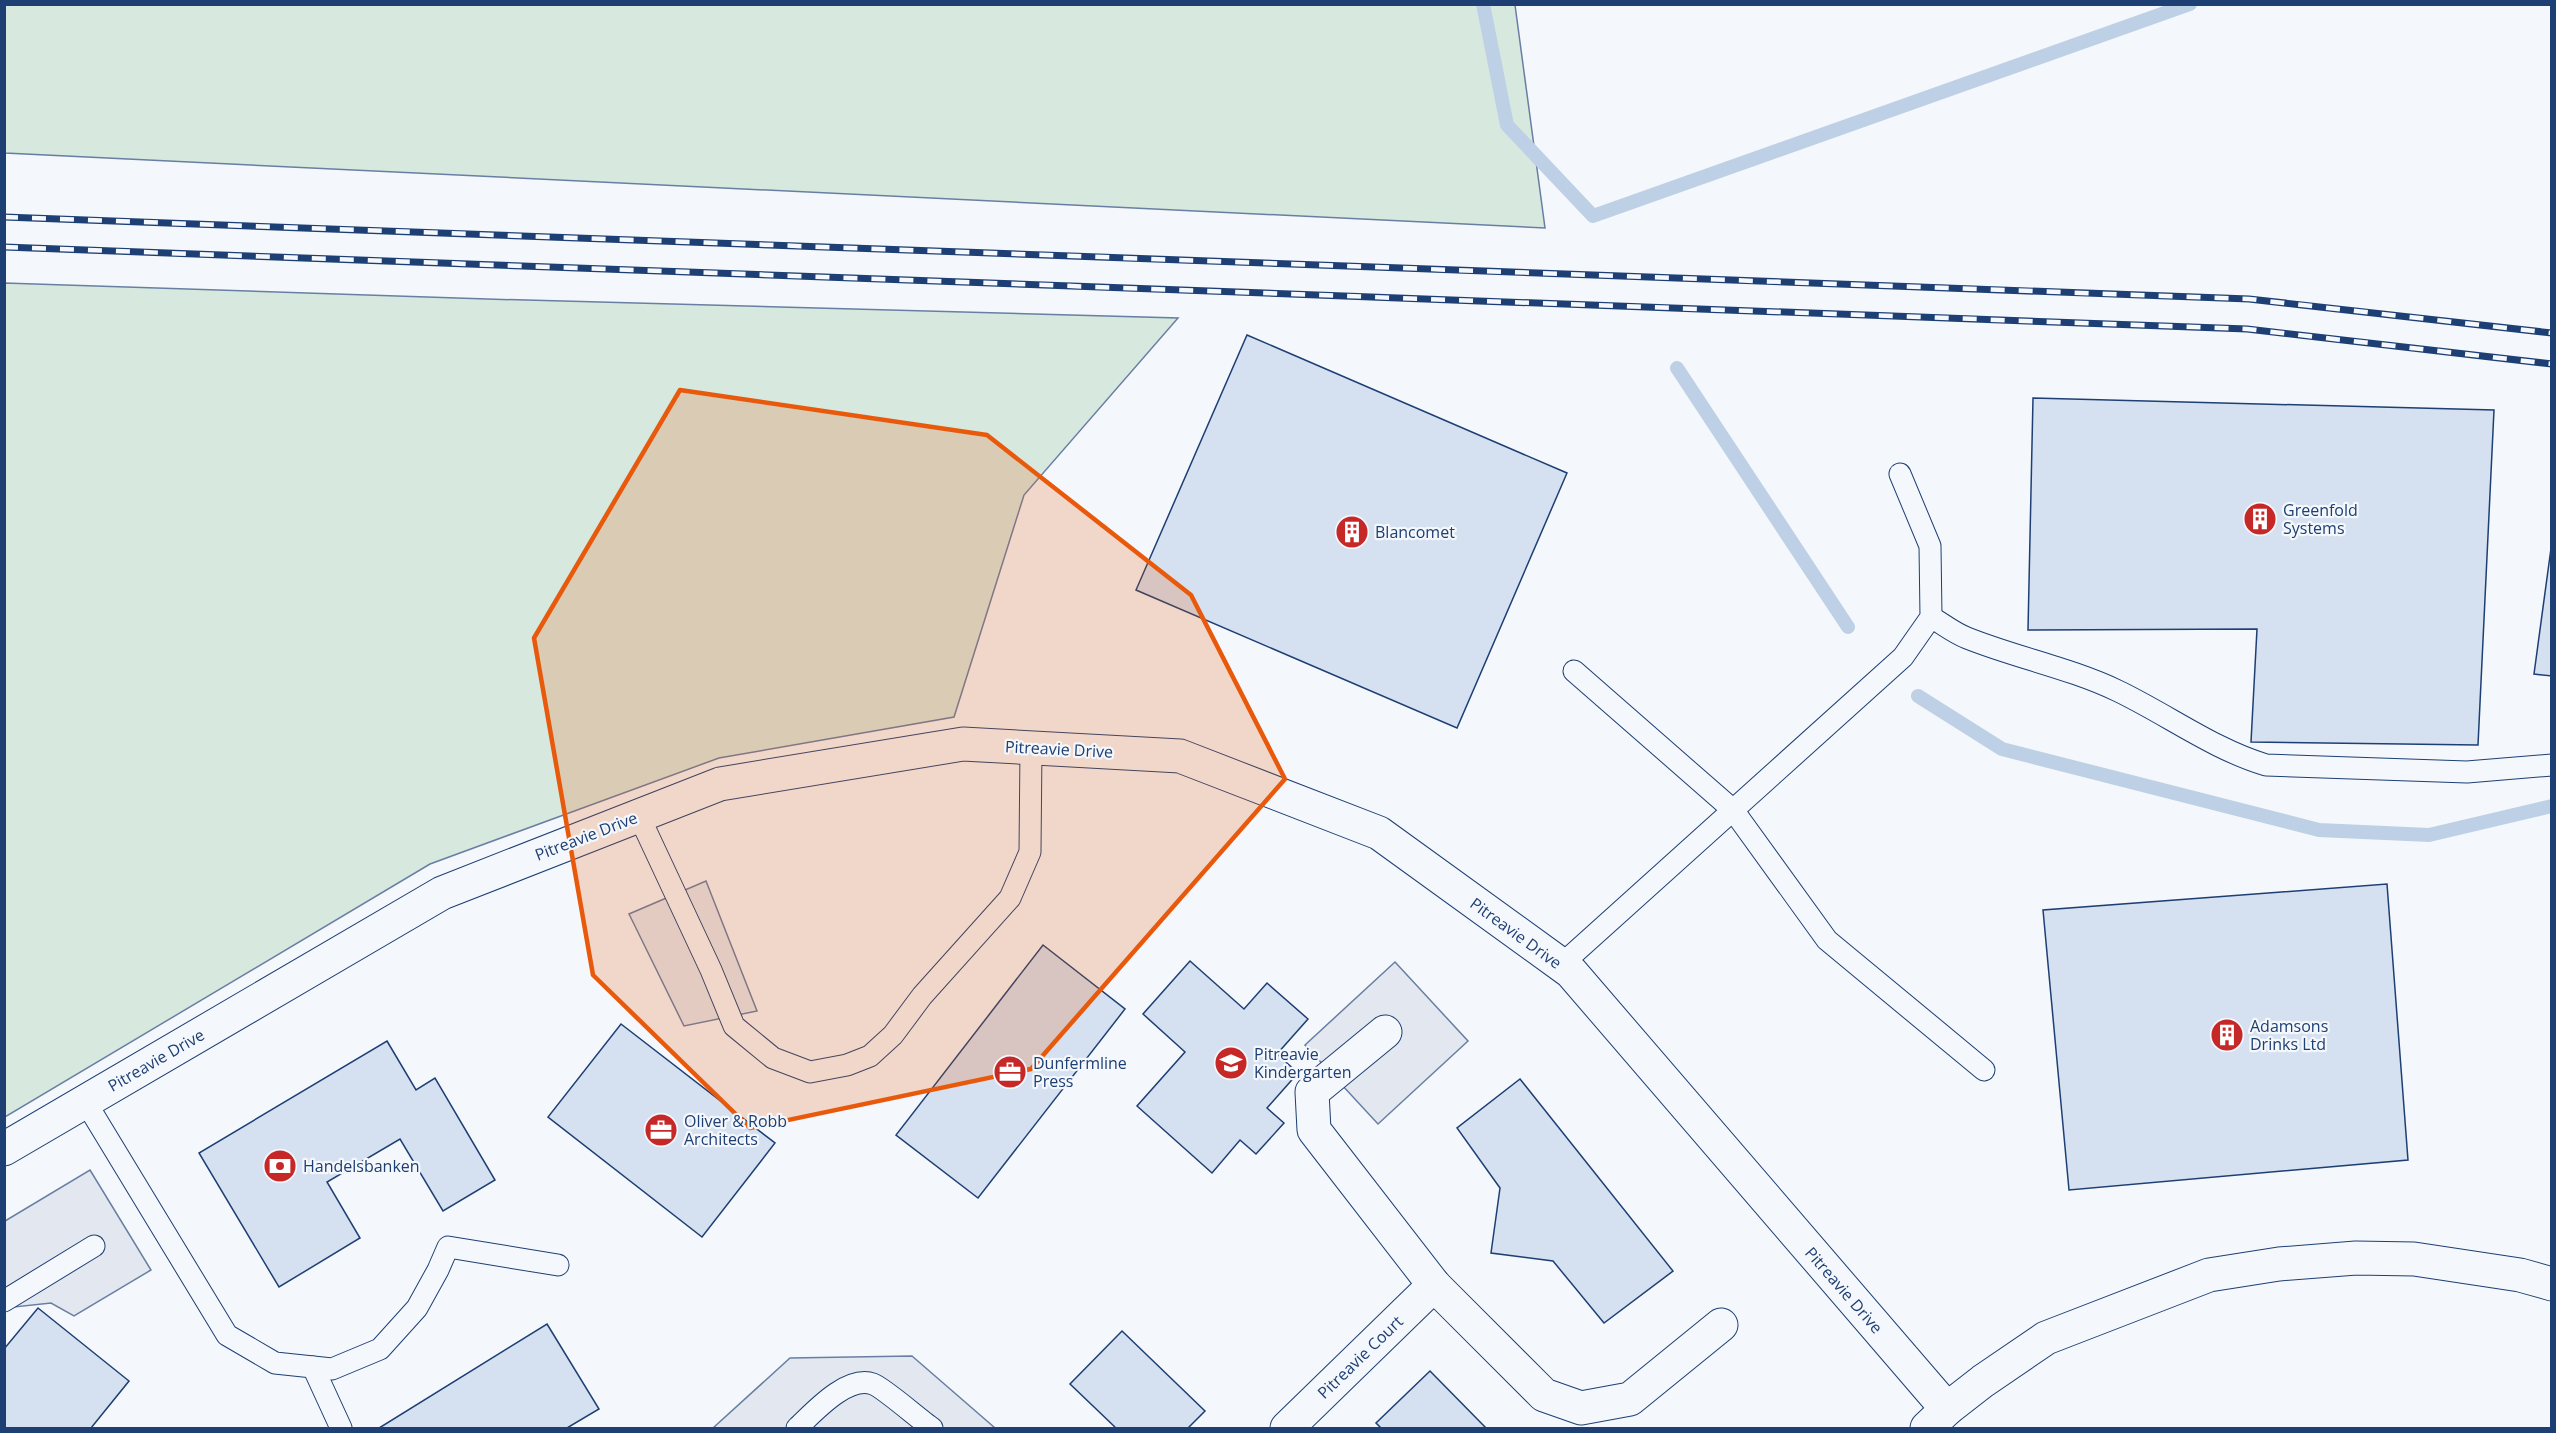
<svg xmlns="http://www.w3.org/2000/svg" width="2556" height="1433" viewBox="0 0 2556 1433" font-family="'Open Sans',sans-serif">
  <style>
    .green { fill: #d7e8df; stroke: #687fa3; stroke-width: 1.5 }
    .parking { fill: #e3e8f0; stroke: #687fa3; stroke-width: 1.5 }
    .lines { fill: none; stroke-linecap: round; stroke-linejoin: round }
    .stream { stroke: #bed0e5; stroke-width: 14 }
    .building { fill: #d5e0f0; stroke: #1d3f73; stroke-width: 1.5 }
    .service-casing { stroke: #1d3f73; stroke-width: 23 }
    .minor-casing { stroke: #1d3f73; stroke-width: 35 }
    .service { stroke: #f4f7fb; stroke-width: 21 }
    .minor { stroke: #f4f7fb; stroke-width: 33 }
    .rail-casing { stroke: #1d3f73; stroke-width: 7 }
    .rail { stroke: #f4f7fb; stroke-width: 4.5; stroke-dasharray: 14; stroke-linecap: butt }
    .marked { fill: #e8590c; fill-opacity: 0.2; stroke: #e8590c; stroke-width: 4.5; stroke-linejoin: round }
    .labels { text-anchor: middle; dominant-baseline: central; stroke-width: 4.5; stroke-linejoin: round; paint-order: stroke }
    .poi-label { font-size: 16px; fill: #1d3f73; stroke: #f4f7fb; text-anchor: start }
    .street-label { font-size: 16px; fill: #1d3f73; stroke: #f4f7fb }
  </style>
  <rect width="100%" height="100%" fill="#f4f7fb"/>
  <g class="green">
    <polygon points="5,4 1515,5 1545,228 5,153"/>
    <polygon points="4,283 487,299 1178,318 1024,495 954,717 719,758 430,864 5,1117"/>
  </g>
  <g class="parking">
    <polygon points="706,881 757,1011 684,1026 629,914"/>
    <polygon points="1395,962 1468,1041 1378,1124 1305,1045"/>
    <polygon points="90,1170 151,1270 74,1316 51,1303 5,1308 5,1221"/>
    <polygon points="912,1356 995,1428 713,1428 790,1358"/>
  </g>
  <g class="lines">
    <g class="stream">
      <polyline points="1483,4 1507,125 1593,216 2190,4"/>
      <polyline points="1677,368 1848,627"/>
      <polyline points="1918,696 2002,749 2319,830 2429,835 2552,806"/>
    </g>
  </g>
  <g class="building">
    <polygon points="1247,335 1567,473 1457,728 1136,590"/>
    <polygon points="2033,398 2494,410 2478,745 2251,742 2257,629 2028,630"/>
    <polygon points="2552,541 2552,676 2534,674"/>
    <polygon points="2387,884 2408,1160 2069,1190 2043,910"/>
    <polygon points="1043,945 1125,1009 978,1198 896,1135"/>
    <polygon points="1190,961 1244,1009 1267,983 1308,1019 1277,1054 1298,1073 1267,1108 1284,1123 1256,1154 1240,1140 1212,1173 1137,1106 1185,1052 1143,1014"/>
    <polygon points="621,1024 775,1143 702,1237 548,1117"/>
    <polygon points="387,1041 416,1090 435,1078 495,1180 443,1211 400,1139 327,1182 360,1238 279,1287 199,1153"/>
    <polygon points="1520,1079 1673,1271 1604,1323 1553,1261 1491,1253 1500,1188 1457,1128"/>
    <polygon points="38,1308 129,1381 91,1428 4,1428 4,1349"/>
    <polygon points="547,1324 599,1409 567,1428 379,1428"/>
    <polygon points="1122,1331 1205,1411 1188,1428 1116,1428 1070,1384"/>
    <polygon points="1430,1371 1486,1428 1381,1428 1376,1423"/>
  </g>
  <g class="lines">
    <defs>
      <g id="service">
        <path d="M1931 617C1943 624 1954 633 1967 638 2017 658 2070 668 2118 691 2168 715 2213 749 2266 765L2467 772 2552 765"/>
        <polyline points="1574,671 1733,810 1827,940 1984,1070"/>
        <polyline points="639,816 711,970 734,1026 773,1058 810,1072 847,1065 870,1056 893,1035 922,996 1010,898 1030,852 1031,748"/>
        <polyline points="1561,965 1903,657 1931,617 1930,546 1900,474"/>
        <polyline points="85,1101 227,1335 275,1363 332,1369 380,1349 417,1308 438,1270 448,1247 558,1265"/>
        <polyline points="4,1301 94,1246"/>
        <polyline points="313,1367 341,1428"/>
        <path d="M797 1428C814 1412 847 1375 873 1384 884 1388 920 1420 932 1428"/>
      </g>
      <g id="minor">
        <polyline points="1385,1032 1312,1092 1314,1130 1434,1285 1544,1395 1581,1408 1630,1399 1721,1325"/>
        <polyline points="4,1149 442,893 720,784 963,744 1180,756 1379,833 1571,972 1947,1409"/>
        <polyline points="1287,1428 1434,1285"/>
        <polyline points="1927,1428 1947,1409 1983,1381 2046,1338 2209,1275 2279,1264 2356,1258 2414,1259 2520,1275 2552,1284"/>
      </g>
    </defs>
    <use href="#service" class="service-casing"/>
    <use href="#minor" class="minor-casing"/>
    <use href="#service" class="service"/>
    <use href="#minor" class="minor"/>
    <defs>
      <g id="rail">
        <polyline points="4,217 2249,299 2552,333"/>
        <polyline points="4,247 2247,329 2552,364"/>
      </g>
    </defs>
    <use href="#rail" class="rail-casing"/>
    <use href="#rail" class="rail"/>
  </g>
  <path class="marked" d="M680 390 987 435 1191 595 1285 779 1031 1069 750 1128 593 975 534 638Z"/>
  <defs>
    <symbol id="building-disc" viewBox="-11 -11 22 22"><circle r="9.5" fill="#c62828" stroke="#f4f7fb"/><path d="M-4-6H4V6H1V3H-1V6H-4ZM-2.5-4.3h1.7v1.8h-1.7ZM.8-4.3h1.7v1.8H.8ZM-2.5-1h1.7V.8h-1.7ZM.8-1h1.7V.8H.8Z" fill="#fff"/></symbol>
    <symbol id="school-disc" viewBox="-11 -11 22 22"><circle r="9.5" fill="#c62828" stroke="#f4f7fb"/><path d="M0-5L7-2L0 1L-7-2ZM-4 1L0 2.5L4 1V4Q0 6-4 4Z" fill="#fff"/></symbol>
    <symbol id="office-disc" viewBox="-11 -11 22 22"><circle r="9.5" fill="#c62828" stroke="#f4f7fb"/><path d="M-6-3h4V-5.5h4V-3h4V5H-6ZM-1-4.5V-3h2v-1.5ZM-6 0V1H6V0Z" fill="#fff"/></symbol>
    <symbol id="bank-disc" viewBox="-11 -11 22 22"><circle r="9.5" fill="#c62828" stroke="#f4f7fb"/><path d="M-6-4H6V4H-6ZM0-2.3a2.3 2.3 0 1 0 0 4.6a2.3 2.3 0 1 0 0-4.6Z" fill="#fff"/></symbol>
  </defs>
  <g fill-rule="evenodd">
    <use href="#building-disc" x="2241" y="500" width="38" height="38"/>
    <use href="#building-disc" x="1333" y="513" width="38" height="38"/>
    <use href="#building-disc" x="2208" y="1016" width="38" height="38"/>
    <use href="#school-disc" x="1212" y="1044" width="38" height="38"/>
    <use href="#office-disc" x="991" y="1053" width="38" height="38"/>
    <use href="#office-disc" x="642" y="1111" width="38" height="38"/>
    <use href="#bank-disc" x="261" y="1147" width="38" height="38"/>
  </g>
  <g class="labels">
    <g class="poi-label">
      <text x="2283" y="510">Greenfold<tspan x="2283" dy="18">Systems</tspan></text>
      <text x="1375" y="532">Blancomet</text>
      <text x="2250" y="1026">Adamsons<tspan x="2250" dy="18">Drinks Ltd</tspan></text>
      <text x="1254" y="1054">Pitreavie<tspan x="1254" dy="18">Kindergarten</tspan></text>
      <text x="1033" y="1063">Dunfermline<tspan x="1033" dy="18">Press</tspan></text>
      <text x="684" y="1121">Oliver &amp; Robb<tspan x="684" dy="18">Architects</tspan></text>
      <text x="303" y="1166">Handelsbanken</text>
    </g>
    <g class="street-label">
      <text transform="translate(1059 749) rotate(3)">Pitreavie Drive</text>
      <text transform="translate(586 836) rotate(-21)">Pitreavie Drive</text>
      <text transform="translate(1516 933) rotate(36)">Pitreavie Drive</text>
      <text transform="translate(156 1060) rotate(-30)">Pitreavie Drive</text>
      <text transform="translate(1844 1290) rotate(49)">Pitreavie Drive</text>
      <text transform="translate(1360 1357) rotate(-44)">Pitreavie Court</text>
    </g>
  </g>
  <rect width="2556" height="1433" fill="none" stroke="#1d3f73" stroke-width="12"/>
</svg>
